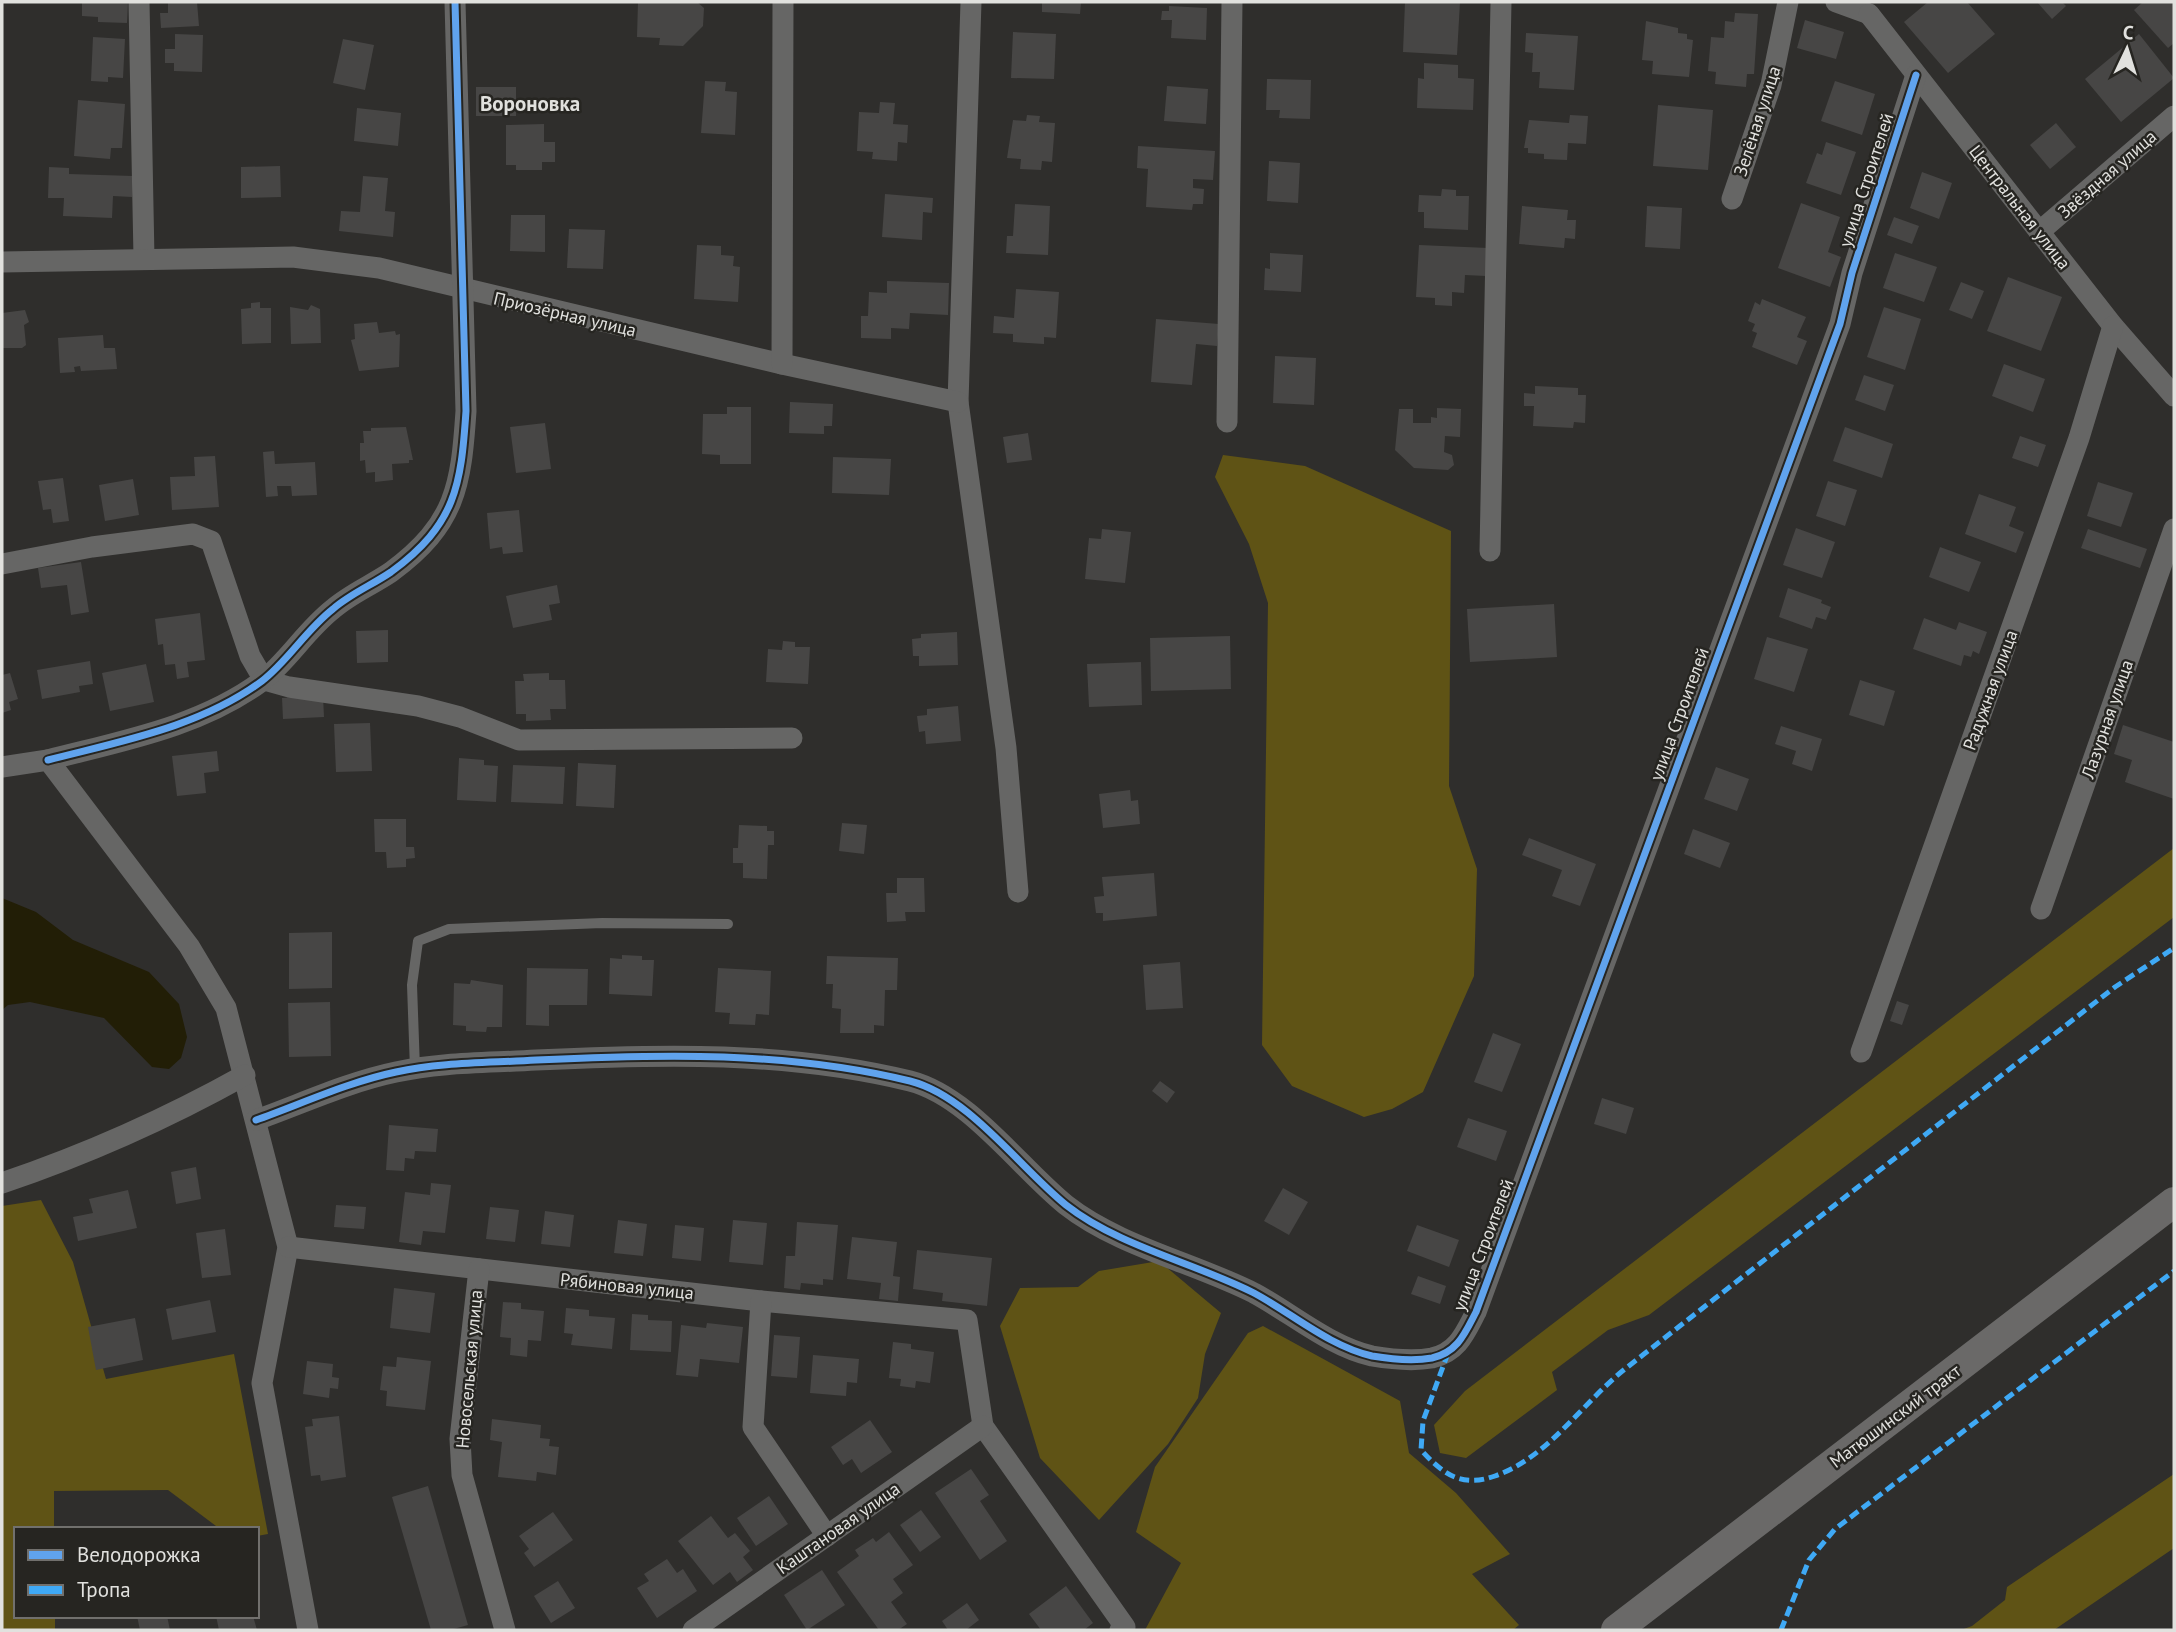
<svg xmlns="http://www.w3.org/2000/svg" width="2176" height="1632" viewBox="0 0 2176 1632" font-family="'PT Sans',sans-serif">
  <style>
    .green { fill: #5f5315 }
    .water { fill: #221e06 }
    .building { fill: #474645 }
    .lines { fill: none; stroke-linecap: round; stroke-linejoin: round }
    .lane { stroke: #666665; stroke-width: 10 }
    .street { stroke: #666665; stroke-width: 21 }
    .secondary { stroke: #6a6968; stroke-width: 30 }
    .quiet { stroke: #3fa9f5; stroke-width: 5; stroke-dasharray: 10 5; stroke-linecap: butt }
    .cycleway-casing { stroke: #262521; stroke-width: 11 }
    .cycleway { stroke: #60a3ed; stroke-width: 7 }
    .labels { text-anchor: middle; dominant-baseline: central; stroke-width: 5; stroke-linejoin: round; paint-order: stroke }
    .street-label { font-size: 18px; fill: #e1e1de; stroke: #262521 }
    .quarter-label { font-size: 21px; font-weight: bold; fill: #e1e1de; stroke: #262521 }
  </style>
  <rect width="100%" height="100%" fill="#2f2e2c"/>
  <g class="green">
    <polygon points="1223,455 1305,466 1451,531 1449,786 1477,869 1474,976 1423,1092 1392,1109 1364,1117 1292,1086 1262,1045 1268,603 1249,544 1215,477"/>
    <polygon points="2174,848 2174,917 1649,1315 1608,1330 1552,1372 1557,1390 1466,1458 1440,1453 1434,1425 1465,1391"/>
    <polygon points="41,1200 73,1262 106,1379 234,1354 268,1534 257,1536 257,1529 220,1529 168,1490 54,1491 54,1529 16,1529 16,1616 55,1616 55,1630 2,1630 2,1206"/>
    <polygon points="1159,1261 1221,1313 1205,1354 1198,1398 1168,1444 1099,1520 1040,1458 1000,1326 1020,1288 1078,1287 1099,1271"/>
    <polygon points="1263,1326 1400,1401 1409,1453 1456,1493 1510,1554 1472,1574 1519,1625 1513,1630 1145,1630 1181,1563 1136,1532 1155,1467 1248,1333"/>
    <polygon points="2174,1474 2174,1548 2054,1630 1961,1630 1972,1626 2005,1600 2007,1587"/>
  </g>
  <polygon class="water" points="2,898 36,912 73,940 149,972 179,1004 187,1037 181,1058 169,1069 152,1067 104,1018 30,1002 8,1005 2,1010"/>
  <g class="building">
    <polygon points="82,2 128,2 127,23 98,22 98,17 82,16"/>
    <polygon points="168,2 197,2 199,26 161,28 160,13 168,13"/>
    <polygon points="638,2 697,2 704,8 703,26 683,46 659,45 660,38 637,37"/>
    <polygon points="1042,2 1081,2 1080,14 1042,12"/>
    <polygon points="1405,2 1460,2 1457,55 1403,52"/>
    <polygon points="1928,2 1967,2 1995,34 1948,73 1904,22"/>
    <polygon points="2037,2 2062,2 2066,6 2052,19"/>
    <polygon points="2143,2 2174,2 2174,43 2168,48 2134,10"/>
    <polygon points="1169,6 1207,8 1206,40 1171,38 1172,20 1161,20 1162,11 1169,11"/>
    <polygon points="1735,13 1758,14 1754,74 1747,74 1746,87 1715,84 1716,72 1708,71 1711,37 1724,38 1725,21 1734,22"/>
    <polygon points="1805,20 1844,32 1836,59 1797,48"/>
    <polygon points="1646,21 1678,28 1678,33 1687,34 1687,39 1693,40 1689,77 1652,74 1653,61 1642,60"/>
    <polygon points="1013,32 1056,34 1054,79 1011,78"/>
    <polygon points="1526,33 1578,36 1574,90 1539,88 1540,72 1532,72 1533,53 1525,52"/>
    <polygon points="175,34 203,35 202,72 174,71 174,63 165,63 165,49 175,49"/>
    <polygon points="2139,34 2174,78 2121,122 2085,79"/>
    <polygon points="93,37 125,39 123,78 108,77 108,82 91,81"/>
    <polygon points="343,39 374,45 365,90 333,83"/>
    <polygon points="1424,63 1458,65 1458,78 1474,79 1473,110 1417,108 1418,78 1424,79"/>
    <polygon points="1267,79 1311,80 1310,119 1279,118 1280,110 1266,110"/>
    <polygon points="705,81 726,82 725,91 737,92 735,135 701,133"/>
    <polygon points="1835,81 1875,94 1862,135 1821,121"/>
    <polygon points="1167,86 1208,89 1206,124 1164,121"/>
    <rect x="476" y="87" width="40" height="29"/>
    <polygon points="78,100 125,104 122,148 111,148 110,159 74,156"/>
    <polygon points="880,102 895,103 893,124 908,125 907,143 898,142 897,161 872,159 873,152 857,151 859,112 879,113"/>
    <polygon points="1658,105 1713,110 1708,170 1653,166"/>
    <polygon points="357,108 401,113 398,146 354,141"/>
    <polygon points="1027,115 1040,116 1039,122 1055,123 1052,162 1042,161 1041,170 1020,169 1021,159 1007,158 1013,120 1026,121"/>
    <polygon points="1570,115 1588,116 1586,144 1568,143 1567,160 1544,159 1544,154 1528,153 1528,148 1524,148 1529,120 1569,123"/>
    <polygon points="2056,123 2076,147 2050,169 2030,145"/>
    <polygon points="544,124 544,142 555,142 555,162 542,162 542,170 516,170 516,165 506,165 506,125"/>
    <polygon points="1826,142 1856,152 1841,195 1806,183 1817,153 1822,155"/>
    <polygon points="1138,146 1215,151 1213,180 1193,179 1193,188 1204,189 1203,204 1193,204 1192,210 1146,207 1148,169 1137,168"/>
    <polygon points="1269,161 1300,163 1298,203 1267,201"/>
    <polygon points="280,166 281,197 241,198 241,167"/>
    <polygon points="49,167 69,168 69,174 133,176 132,197 113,196 112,218 63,216 64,198 48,198"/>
    <polygon points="1922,172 1952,183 1939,219 1910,208"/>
    <polygon points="363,176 388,178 385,211 395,212 393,237 339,231 341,211 360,212"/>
    <polygon points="1442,189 1456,190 1456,196 1469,196 1468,230 1424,228 1424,212 1418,212 1419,195 1441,196"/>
    <polygon points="885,194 933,198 932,213 923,212 922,240 882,237"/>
    <polygon points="1801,203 1840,217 1828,252 1841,257 1830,287 1778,268"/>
    <polygon points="1015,204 1050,206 1048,255 1006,253 1007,236 1013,236"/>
    <polygon points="1522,206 1568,210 1567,220 1576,220 1575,239 1565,238 1564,248 1519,244"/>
    <polygon points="1647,206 1682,208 1680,249 1645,247"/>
    <polygon points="511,215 545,215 545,252 510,251"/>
    <polygon points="1894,217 1919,226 1912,244 1887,235"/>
    <polygon points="569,229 605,230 603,269 567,268"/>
    <polygon points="697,245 721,246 721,255 734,256 733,266 740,267 738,302 694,299"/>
    <polygon points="1419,245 1488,248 1486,276 1465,275 1464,293 1452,292 1452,306 1435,305 1435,298 1416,297"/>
    <polygon points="1270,253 1303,255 1301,292 1264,290 1265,268 1270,269"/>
    <polygon points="1895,253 1937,267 1924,302 1883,288"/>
    <polygon points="2008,277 2062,297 2041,351 1987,331"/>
    <polygon points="887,281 949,283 948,315 910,313 909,329 891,328 891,339 861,338 861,316 868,316 869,292 887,293"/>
    <polygon points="1961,282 1984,291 1972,319 1949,310"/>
    <polygon points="1016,289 1059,292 1056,338 1044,337 1044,344 1013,342 1013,334 993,333 994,316 1014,318"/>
    <polygon points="1762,299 1806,317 1797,337 1807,341 1797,365 1752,347 1757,333 1752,331 1755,324 1748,321 1755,302 1760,305"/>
    <polygon points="260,302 260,308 271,308 271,343 242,344 241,309 251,308 251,303"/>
    <polygon points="311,305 320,309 321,343 291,344 290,307 308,310"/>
    <polygon points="1884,307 1921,319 1905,370 1867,357"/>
    <polygon points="25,310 29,322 24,325 26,345 22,348 2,348 2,313"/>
    <polygon points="1156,319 1219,324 1217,346 1196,344 1192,385 1151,382"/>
    <polygon points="377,322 379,333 395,331 396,335 400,334 399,367 359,371 351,340 355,339 354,324"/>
    <polygon points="103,335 104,348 115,348 117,369 81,371 80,366 74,367 75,372 60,373 58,338"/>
    <polygon points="1275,356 1316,358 1314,405 1273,403"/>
    <polygon points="2004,364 2045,379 2033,412 1992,396"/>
    <polygon points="1864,375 1894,385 1885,411 1855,400"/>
    <polygon points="1535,386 1578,388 1578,395 1586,395 1585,423 1574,422 1573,428 1533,426 1534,406 1524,406 1524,393 1535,394"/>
    <polygon points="790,402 833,404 832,426 824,426 824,434 789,433"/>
    <polygon points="727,407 751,407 751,464 720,464 720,455 702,454 703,414 727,414"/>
    <polygon points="1437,408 1461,409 1460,437 1445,436 1444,452 1452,455 1454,465 1448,470 1414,468 1395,450 1399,409 1413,409 1413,423 1431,423 1431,417 1437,418"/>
    <polygon points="545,423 551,469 516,473 510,427"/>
    <polygon points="406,427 413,460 409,460 409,463 392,464 393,480 375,482 375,472 366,473 365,460 360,461 360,443 364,443 363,431 371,431 371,428"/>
    <polygon points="1845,427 1893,444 1882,478 1833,461"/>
    <polygon points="1028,433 1032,460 1007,463 1003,437"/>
    <polygon points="2020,436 2046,445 2038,467 2012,458"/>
    <polygon points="274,451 275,464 315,462 317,495 292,496 291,486 277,486 278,496 266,497 263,452"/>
    <polygon points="215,456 219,507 172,510 170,477 195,476 194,457"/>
    <polygon points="833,457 891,459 889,495 832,493"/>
    <polygon points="63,478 69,521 53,523 51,509 43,510 38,481"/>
    <polygon points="133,479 139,515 105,521 99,485"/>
    <polygon points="1828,481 1857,490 1845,526 1816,516"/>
    <polygon points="2098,482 2133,493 2121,527 2087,516"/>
    <polygon points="1979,494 2016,507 2009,526 2024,532 2016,553 1965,534"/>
    <polygon points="519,510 523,552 503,554 502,547 490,549 487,513"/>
    <polygon points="1796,528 1835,542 1822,578 1783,565"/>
    <polygon points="1102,529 1131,532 1125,583 1085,579 1089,538 1101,539"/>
    <polygon points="2088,529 2147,549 2140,568 2081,548"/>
    <polygon points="1940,547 1981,562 1969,592 1929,577"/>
    <polygon points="81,562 89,612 71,615 67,585 41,588 38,568"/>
    <polygon points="557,585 560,603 549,605 552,620 513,628 506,596"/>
    <polygon points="1788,588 1822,600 1821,603 1831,607 1826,620 1816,617 1812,629 1779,617"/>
    <polygon points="1554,604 1557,657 1470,662 1467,609"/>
    <polygon points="200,613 205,660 187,662 189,677 177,679 175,664 165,665 163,644 158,645 155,619"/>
    <polygon points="1924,618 1956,630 1959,622 1987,632 1979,654 1973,651 1971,657 1964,655 1961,666 1913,649"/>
    <polygon points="388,630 388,662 357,663 356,631"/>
    <polygon points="957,632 958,665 919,666 919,656 913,656 912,639 921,638 921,634"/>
    <polygon points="1230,636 1231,689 1151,691 1150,638"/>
    <polygon points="1767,637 1808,649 1794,692 1754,679"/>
    <polygon points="783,641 795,642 795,647 810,647 808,684 766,682 768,649 782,650"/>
    <polygon points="90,661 93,684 79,686 80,692 42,699 37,670"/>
    <polygon points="1141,662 1142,705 1089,707 1087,664"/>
    <polygon points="146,664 154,702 110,711 102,673"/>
    <polygon points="10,673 18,699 9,702 11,710 2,713 2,675"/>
    <polygon points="549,673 549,680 565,680 566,709 550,709 551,720 526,721 526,714 516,714 515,681 524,681 523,674"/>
    <polygon points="1860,680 1895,691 1884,726 1849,715"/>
    <polygon points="323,696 324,717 283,719 282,698"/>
    <polygon points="958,706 961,741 926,744 925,731 919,732 917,716 927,715 927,709"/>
    <polygon points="370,723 372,771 336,772 334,724"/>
    <polygon points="2123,725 2174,742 2174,799 2125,782 2132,760 2114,754"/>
    <polygon points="1781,726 1822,739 1812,771 1792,764 1796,751 1775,744"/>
    <polygon points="217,751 219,771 204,773 206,793 177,796 172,756"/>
    <polygon points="459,758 484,760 484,765 498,766 496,802 457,800"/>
    <polygon points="578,763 616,765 614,808 576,806"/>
    <polygon points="513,765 565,767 563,804 511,802"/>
    <polygon points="1716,767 1749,779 1737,811 1704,799"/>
    <polygon points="1130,790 1131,801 1138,800 1140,824 1103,828 1099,794"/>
    <polygon points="374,819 406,819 406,847 414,847 415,858 406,859 406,867 387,868 386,852 375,852"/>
    <polygon points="842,823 867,825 864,854 839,851"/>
    <polygon points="739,825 767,826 767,831 774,831 774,845 768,845 767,879 743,878 743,863 733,863 733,848 738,848"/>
    <polygon points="1693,829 1730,843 1720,868 1684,854"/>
    <polygon points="1529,838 1596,864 1580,906 1552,896 1562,870 1522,855"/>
    <polygon points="1154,873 1157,916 1103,921 1103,913 1096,913 1094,897 1104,896 1102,877"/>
    <polygon points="897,878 924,878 925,912 905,912 906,921 887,922 886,893 897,893"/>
    <polygon points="332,932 332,988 289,989 289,933"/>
    <polygon points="622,955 642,956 642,960 654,960 652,996 609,994 610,958 622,959"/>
    <polygon points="827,956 898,958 897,990 885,990 884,1026 874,1025 874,1033 840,1033 841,1009 832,1008 833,984 826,984"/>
    <polygon points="1180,962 1183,1008 1146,1010 1143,965"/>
    <polygon points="527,968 588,969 587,1005 549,1005 549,1026 526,1025"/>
    <polygon points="718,968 771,971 769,1015 756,1014 755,1025 729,1024 730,1013 715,1012"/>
    <polygon points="471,980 503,985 502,1027 487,1027 486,1032 466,1031 466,1026 453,1025 454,983 470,984"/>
    <polygon points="1897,1001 1909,1005 1902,1025 1890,1021"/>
    <polygon points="330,1002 331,1056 289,1057 288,1003"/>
    <polygon points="1493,1033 1521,1044 1502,1092 1474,1082"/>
    <polygon points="1160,1081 1175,1092 1167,1103 1152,1091"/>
    <polygon points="1602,1098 1634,1108 1626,1134 1594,1124"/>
    <polygon points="1468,1118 1507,1131 1496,1161 1457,1147"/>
    <polygon points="389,1125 438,1129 436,1152 415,1151 414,1159 405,1158 404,1171 386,1170"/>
    <polygon points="196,1167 201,1199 176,1204 171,1172"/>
    <polygon points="431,1183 451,1185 445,1233 423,1231 421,1245 399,1242 405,1192 430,1195"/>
    <polygon points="1283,1188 1308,1202 1289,1235 1264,1221"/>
    <polygon points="128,1190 137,1228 78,1241 73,1217 93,1213 89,1199"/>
    <polygon points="336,1205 366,1207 364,1229 334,1227"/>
    <polygon points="490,1207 519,1210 515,1242 486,1239"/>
    <polygon points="545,1211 574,1215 570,1247 541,1244"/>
    <polygon points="618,1220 647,1224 643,1256 614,1253"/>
    <polygon points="733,1220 767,1223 763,1265 729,1262"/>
    <polygon points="797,1222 838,1225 833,1280 823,1279 823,1285 801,1283 800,1290 784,1288 786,1256 795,1256"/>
    <polygon points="675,1225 704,1228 701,1261 672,1258"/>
    <polygon points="1417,1225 1459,1240 1449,1267 1407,1251"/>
    <polygon points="225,1229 231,1275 202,1278 196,1233"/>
    <polygon points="852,1237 897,1242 893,1276 900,1277 898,1301 879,1299 881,1283 847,1279"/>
    <polygon points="917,1250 992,1258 987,1306 942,1301 943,1293 913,1289"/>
    <polygon points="1418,1276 1446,1286 1440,1304 1411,1294"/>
    <polygon points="394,1288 435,1293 430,1333 390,1328"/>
    <polygon points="210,1300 216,1332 172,1340 166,1309"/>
    <polygon points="503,1302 521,1303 521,1309 544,1311 541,1341 528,1340 527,1357 510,1355 511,1338 500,1337"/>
    <polygon points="566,1308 589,1310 589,1316 615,1318 612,1349 571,1345 573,1334 564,1333"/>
    <polygon points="632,1314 648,1315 648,1320 672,1321 671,1352 630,1350"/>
    <polygon points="135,1318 143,1360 96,1370 88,1327"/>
    <polygon points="707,1323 743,1327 739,1363 700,1359 698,1377 676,1375 681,1325 706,1328"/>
    <polygon points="774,1335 800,1337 797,1378 771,1376"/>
    <polygon points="893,1342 911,1344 911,1349 934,1352 930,1383 916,1381 915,1388 900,1386 901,1379 889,1378"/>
    <polygon points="813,1355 859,1359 857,1383 847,1382 846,1396 810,1393"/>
    <polygon points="397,1357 431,1361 425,1410 386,1406 387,1391 380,1390 383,1366 396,1367"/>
    <polygon points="307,1361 333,1364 332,1377 339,1378 338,1389 330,1388 329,1398 303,1394"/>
    <polygon points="339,1416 346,1477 321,1481 320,1475 311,1476 305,1427 313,1426 312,1419"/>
    <polygon points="492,1419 541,1425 540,1438 550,1439 549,1446 559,1447 556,1475 537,1472 536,1481 498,1477 502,1442 490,1440"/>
    <polygon points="870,1420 892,1452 861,1473 852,1459 843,1465 831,1447"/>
    <polygon points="971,1469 989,1495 980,1501 1007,1541 980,1560 935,1493"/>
    <polygon points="428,1486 468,1625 450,1630 431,1630 392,1497"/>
    <polygon points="769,1496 788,1524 756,1546 737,1518"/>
    <polygon points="921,1510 941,1537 920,1552 900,1525"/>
    <polygon points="553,1512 573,1540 534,1567 524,1553 529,1549 519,1536"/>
    <polygon points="711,1516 728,1538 735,1533 750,1551 743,1557 753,1570 737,1582 730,1572 713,1585 678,1541"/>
    <polygon points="889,1532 913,1565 893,1579 903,1593 891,1602 907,1624 898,1630 879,1630 837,1572 859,1556 855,1550 873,1538 876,1542"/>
    <polygon points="667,1559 677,1573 683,1569 697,1591 657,1618 637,1588 649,1581 644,1574"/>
    <polygon points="822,1570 845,1605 807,1630 784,1595"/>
    <polygon points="558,1581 575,1608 551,1623 534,1596"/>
    <polygon points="1066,1586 1093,1623 1084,1630 1041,1630 1029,1614"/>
    <polygon points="967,1603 979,1620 966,1630 948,1630 942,1621"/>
    <polygon points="137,1616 167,1616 170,1630 140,1630"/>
    <polygon points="216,1616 253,1616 257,1630 219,1630"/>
  </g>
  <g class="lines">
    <polyline class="lane" points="415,1069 412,985 418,941 449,929 602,923 728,924"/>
    <g class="street">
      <polyline points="139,2 144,258"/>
      <polyline points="971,2 958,402 1006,748 1018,892"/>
      <polyline points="1836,2 1869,14"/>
      <polyline points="1869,14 2113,326 2174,396"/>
      <polyline points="1732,199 1771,85 1788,2"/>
      <polyline points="2039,232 2174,116"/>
      <polyline points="2,262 293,257 379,268 782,364 958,402"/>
      <polyline points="782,364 783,2"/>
      <polyline points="1227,422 1232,2"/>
      <polyline points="1490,551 1501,2"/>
      <polyline points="2,564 92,547 193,534 211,541 250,656 264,680 289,687 418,706 460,717 519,740 792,738"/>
      <path d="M48 760C121 741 200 727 262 681 288 661 306 630 333 609 350 594 372 585 391 572 456 524 461 486 466 411L455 2"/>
      <polyline points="2,767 48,760 189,946 226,1008 288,1247 262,1383 308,1630"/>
      <polyline points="2041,909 2174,529"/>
      <polyline points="1861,1052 2079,438 2113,326"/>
      <path d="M256 1120C301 1104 348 1082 396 1072 441 1062 489 1063 536 1060 661 1054 787 1051 910 1081 969 1096 1019 1167 1066 1205 1118 1246 1195 1263 1254 1293 1293 1314 1329 1346 1372 1356 1390 1359 1415 1361 1432 1358 1458 1352 1465 1333 1476 1312L1840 324 1852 273 1916 75"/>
      <path d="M2 1183C85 1155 168 1118 245 1075"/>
      <polyline points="288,1247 761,1301 967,1320 983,1426 1125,1627 1120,1630"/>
      <polyline points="479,1269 460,1439 462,1475 505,1630"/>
      <polyline points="761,1301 753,1427 827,1536"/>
      <polyline points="693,1630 983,1426"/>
    </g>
    <polyline class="secondary" points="1616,1630 2174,1202"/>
    <g class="quiet">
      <path d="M1448 1353 1423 1421 1421 1450C1443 1474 1461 1488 1495 1476 1549 1457 1582 1403 1625 1369 1788 1241 1952 1114 2115 987L2174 948"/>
      <polyline points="1781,1630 1809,1560 1835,1529 2174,1271"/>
    </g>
    <defs>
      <g id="cycleway">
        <path d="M48 760C121 741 200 727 262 681 288 661 306 630 333 609 350 594 372 585 391 572 456 524 461 486 466 411L455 2"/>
        <path d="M256 1120C301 1104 348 1082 396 1072 441 1062 489 1063 536 1060 661 1054 787 1051 910 1081 969 1096 1019 1167 1066 1205 1118 1246 1195 1263 1254 1293 1293 1314 1329 1346 1372 1356 1390 1359 1415 1361 1432 1358 1458 1352 1465 1333 1476 1312L1840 324 1852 273 1916 75"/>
      </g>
    </defs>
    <use href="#cycleway" class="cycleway-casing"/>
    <use href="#cycleway" class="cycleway"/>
  </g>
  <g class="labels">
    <g class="street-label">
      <text transform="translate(1757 121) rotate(-72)">Зелёная улица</text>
      <text transform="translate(2107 174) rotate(-41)">Звёздная улица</text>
      <text transform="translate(1866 180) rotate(-72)">улица Строителей</text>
      <text transform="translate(2020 207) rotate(52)">Центральная улица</text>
      <text transform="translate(565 314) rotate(13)">Приозёрная улица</text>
      <text transform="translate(1990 690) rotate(-70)">Радужная улица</text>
      <text transform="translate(1679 714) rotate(-70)">улица Строителей</text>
      <text transform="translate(2107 719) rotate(-71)">Лазурная улица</text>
      <text transform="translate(1483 1245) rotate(-69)">улица Строителей</text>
      <text transform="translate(627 1286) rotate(6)">Рябиновая улица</text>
      <text transform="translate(469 1369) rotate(-85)">Новосельская улица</text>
      <text transform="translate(1895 1416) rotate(-37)">Матюшинский тракт</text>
      <text transform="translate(838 1528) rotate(-35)">Каштановая улица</text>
    </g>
    <g class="quarter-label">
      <text x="530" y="103">Вороновка</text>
    </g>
  </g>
  <rect width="2176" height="1632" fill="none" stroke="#e1e1de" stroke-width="7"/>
  <rect x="14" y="1527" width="245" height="91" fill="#262521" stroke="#71706d" stroke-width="2"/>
  <rect x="28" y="1550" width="35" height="10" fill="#60a3ed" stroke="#71706d" stroke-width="2"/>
  <text x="77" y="1562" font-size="21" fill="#e1e1de">Велодорожка</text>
  <rect x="28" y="1585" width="35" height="10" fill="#3fa9f5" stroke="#71706d" stroke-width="2"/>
  <text x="77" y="1597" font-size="21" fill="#e1e1de">Тропа</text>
  <g transform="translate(2127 49) rotate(4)" stroke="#262521" stroke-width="5" paint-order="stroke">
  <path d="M0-5L12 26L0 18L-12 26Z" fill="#e1e1de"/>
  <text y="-10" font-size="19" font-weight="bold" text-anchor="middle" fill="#e1e1de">С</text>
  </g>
</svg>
